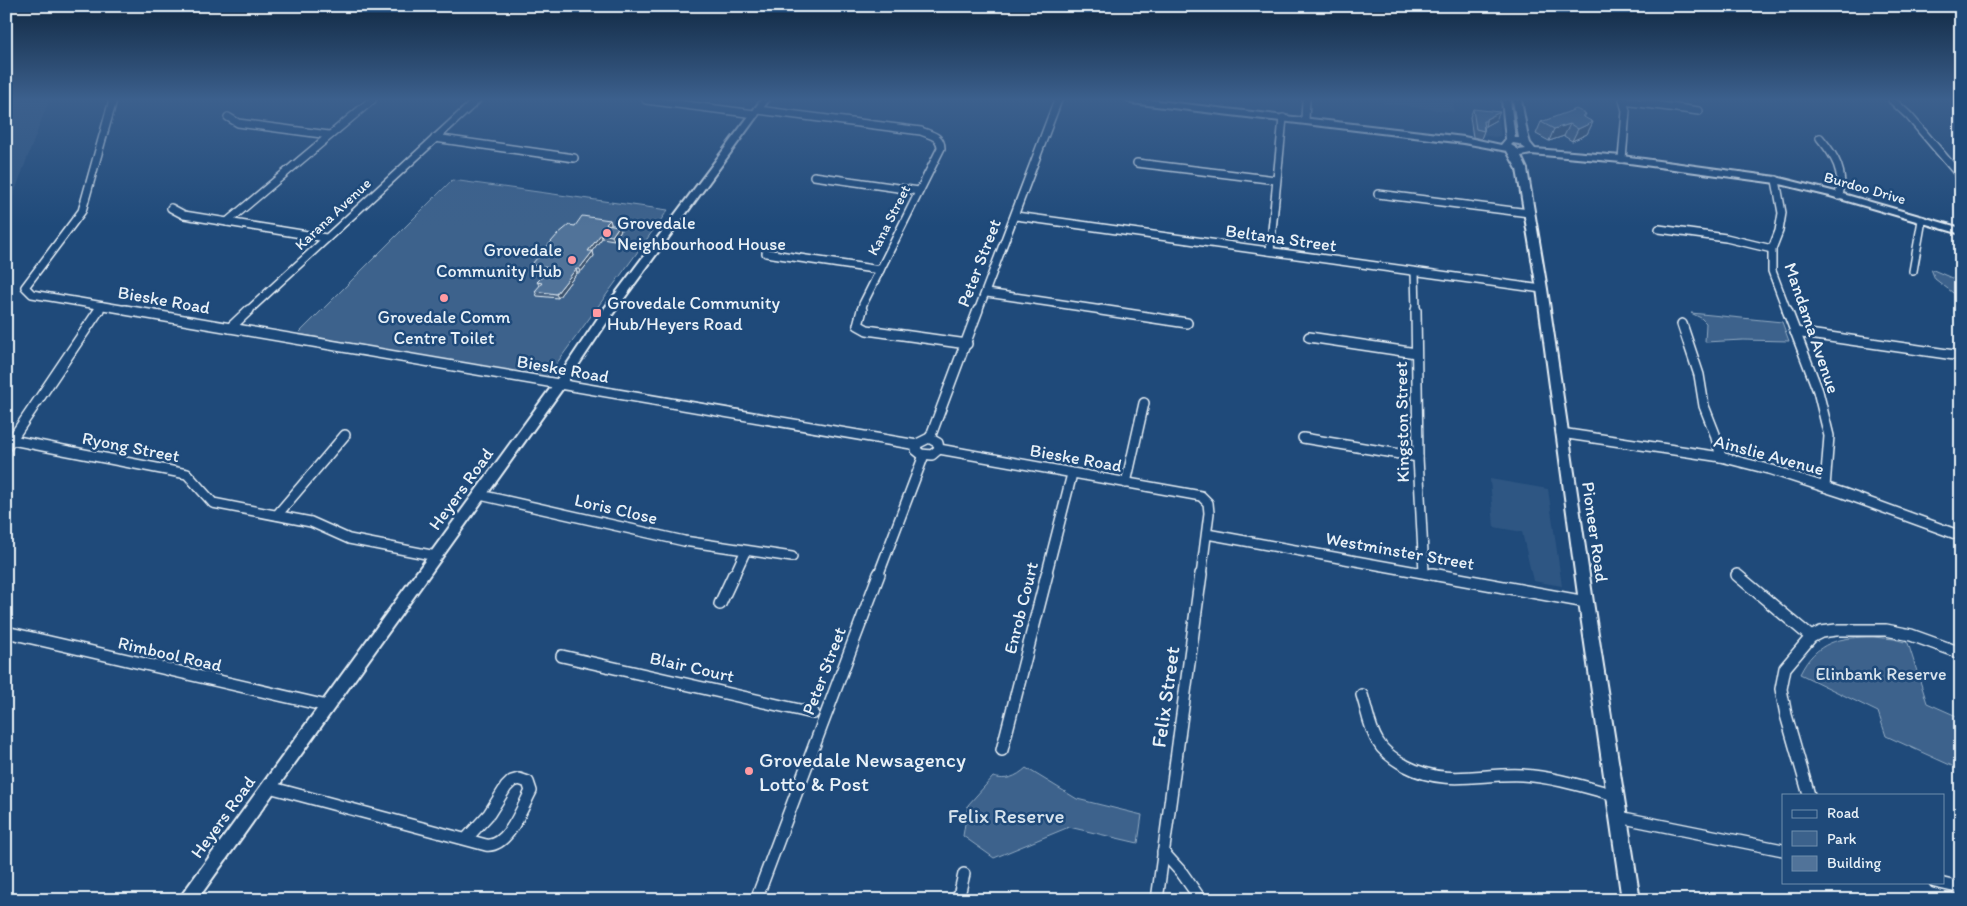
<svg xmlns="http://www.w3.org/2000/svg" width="1967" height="906" viewBox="0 0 1967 906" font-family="Itim,sans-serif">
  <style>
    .built { fill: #2e5683 }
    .green { fill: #3c628c; stroke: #92aac2 }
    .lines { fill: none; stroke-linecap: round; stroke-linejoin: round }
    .street-far2-casing { stroke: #e8f1f8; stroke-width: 10 }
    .street-far1-casing { stroke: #e8f1f8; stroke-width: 12 }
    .street-casing { stroke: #e8f1f8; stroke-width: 14 }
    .secondary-casing { stroke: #e8f1f8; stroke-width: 4 }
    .street-far2 { stroke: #1f4a7a; stroke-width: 7 }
    .street-far1 { stroke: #1f4a7a; stroke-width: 9 }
    .street { stroke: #1f4a7a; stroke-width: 11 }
    .secondary { fill: #1f4a7a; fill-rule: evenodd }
    .rail-casing { stroke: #e8f1f8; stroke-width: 4 }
    .rail { stroke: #1f4a7a; stroke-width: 2.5; stroke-dasharray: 8; stroke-linecap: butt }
    .wall { fill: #466384; stroke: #e8f1f8 }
    .shaded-wall { fill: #39506b; stroke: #e8f1f8 }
    .building { fill: #517399; stroke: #e8f1f8 }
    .poi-dot { fill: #ff9aa2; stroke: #1f4a7a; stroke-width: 2 }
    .labels { text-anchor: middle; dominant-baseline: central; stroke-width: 5; stroke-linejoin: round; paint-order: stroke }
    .far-street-label { font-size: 15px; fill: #e8f1f8; stroke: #1f4a7a }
    .poi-label { font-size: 18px; fill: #e8f1f8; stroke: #1f4a7a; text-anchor: start }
    .street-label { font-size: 18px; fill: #e8f1f8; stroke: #1f4a7a }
    .park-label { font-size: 18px; fill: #d7e3ed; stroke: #1f4a7a }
    .near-street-label { font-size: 21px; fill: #e8f1f8; stroke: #1f4a7a }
    .near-poi-label { font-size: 21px; fill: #e8f1f8; stroke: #1f4a7a; text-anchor: start }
    .near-park-label { font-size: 21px; fill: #d7e3ed; stroke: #1f4a7a }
  </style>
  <rect width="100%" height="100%" fill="#1f4a7a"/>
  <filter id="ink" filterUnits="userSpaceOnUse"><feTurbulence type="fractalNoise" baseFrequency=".02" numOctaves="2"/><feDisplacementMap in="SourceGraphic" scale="10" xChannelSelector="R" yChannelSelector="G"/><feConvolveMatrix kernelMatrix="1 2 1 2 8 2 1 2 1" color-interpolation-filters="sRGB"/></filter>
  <g filter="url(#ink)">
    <g class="built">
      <polygon points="6,100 49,100 6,215"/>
      <polygon points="1382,100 1453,100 1454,112 1382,103"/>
      <polygon points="1469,115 1499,119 1501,136 1495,137 1471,134"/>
      <polygon points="1490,479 1548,489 1562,586 1533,581 1522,532 1494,527"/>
    </g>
    <g class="green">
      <polygon points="452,180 668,210 546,378 298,334"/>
      <polygon points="1931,269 1961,282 1961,299 1935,279"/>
      <polygon points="1691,313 1782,322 1789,341 1743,340 1705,342 1706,323 1701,318"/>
      <path d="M1873 637 1894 639 1908 643 1927 703 1961 718V770L1886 736 1878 712 1800 674C1816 641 1840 637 1873 637Z"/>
      <path d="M1026 768 1077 799 1142 815 1138 843 1069 827 994 858 963 836 968 805 993 777C1006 781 1016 777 1026 768Z"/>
    </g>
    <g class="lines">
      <defs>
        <g id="street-far2">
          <polyline points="113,100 82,211 25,287 32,294 133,311"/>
          <polyline points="646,100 755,114"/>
          <polyline points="1892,100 1909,116 1961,177"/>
          <polyline points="1624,101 1699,111"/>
          <path d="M758 110 921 131C930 135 941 136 941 148L863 304 861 311"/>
          <polyline points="228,117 238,123 329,135"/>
          <polyline points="1305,120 1306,100"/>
          <polyline points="435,138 574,158"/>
          <path d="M1820 138C1835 156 1845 172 1839 196"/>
          <polyline points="1622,159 1626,111 1623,100"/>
          <polyline points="1137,163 1276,180"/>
          <polyline points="814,176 919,191"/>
          <polyline points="1776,180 1782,213 1779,231 1772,249 1772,271 1787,311"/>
          <polyline points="1378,194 1529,213"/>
          <polyline points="171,208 184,215 326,238"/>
          <polyline points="1016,216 1542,289"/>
          <polyline points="227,222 372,100"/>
          <polyline points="1659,229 1726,238 1772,249"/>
          <polyline points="1270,251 1283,118"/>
          <polyline points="766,253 880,270"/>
          <polyline points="1913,271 1922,220"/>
          <polyline points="1415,272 1416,311"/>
          <polyline points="987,293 1109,311"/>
          <polyline points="98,311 102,306"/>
          <polyline points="248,311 477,100"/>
          <polyline points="978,311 1058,100"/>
        </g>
        <g id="street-far1">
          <polyline points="125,310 917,445"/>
          <polyline points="862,310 858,325 867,330 967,344"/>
          <polyline points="1101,310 1187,323"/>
          <polyline points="1416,310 1418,457 1424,572"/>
          <polyline points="1787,310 1818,391 1829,436 1825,487"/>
          <polyline points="1682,324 1699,375 1704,406 1715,434 1721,457"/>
          <polyline points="230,328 249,310"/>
          <polyline points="1795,332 1961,356"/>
          <polyline points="1309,337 1416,353"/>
          <polyline points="1561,433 1721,457 1772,470 1843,493 1961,536"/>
          <polygon points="929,438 938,443 939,449 932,455 921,454 916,450 917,444"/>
          <polyline points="930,438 978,310"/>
          <polyline points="1303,438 1418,457"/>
          <polyline points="12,440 187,474 213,503 311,522 349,539 436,556"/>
          <polyline points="6,448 99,310"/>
          <polyline points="939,449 1201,496 1208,503 1209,513 1201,576"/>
          <polyline points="1126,483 1144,403"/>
          <polyline points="480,495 684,541 792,557"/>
          <polyline points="277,515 345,435"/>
          <polyline points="1207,534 1439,576"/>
          <polyline points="734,576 745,552"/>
          <polyline points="878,576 924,455"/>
          <polyline points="1046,576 1072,474"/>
        </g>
        <g id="street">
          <polyline points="1432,574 1586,602"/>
          <polyline points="1737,575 1811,637"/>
          <polyline points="720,604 734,574"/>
          <polyline points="6,632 327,706"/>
          <polyline points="562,656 813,713"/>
          <path d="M1362 695C1367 710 1369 728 1378 742 1384 753 1395 760 1406 766 1446 787 1481 773 1522 775 1554 777 1585 787 1615 795"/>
          <polyline points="1002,750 1047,574"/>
          <path d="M269 787 486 845C508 848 522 808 531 791L528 782 519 779 512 781 506 787 489 814 466 839"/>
          <polyline points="1809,795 1786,715 1781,689 1785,668 1811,637 1821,632 1836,630 1886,630 1911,635 1961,653"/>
          <polyline points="1619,817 1783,850"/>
          <polyline points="1163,852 1182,873 1201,900"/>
          <polyline points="1935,882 1961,888"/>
          <polyline points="756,900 879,574"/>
          <polyline points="958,900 964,874"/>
          <polyline points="1157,900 1201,574"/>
        </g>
        <g id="secondary">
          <polygon points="761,100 769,100 612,315 563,388 197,900 178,900 555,382 604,309"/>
          <path d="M1127 100H1150L1464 137 1501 145 1506 139 1502 100H1510L1515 138H1519L1513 100H1521L1527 133 1530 143 1535 149 1622 156 1776 177 1836 192 1961 228V234L1830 196 1776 183 1622 162 1531 154 1521 156 1527 169 1547 289 1593 602 1640 900H1622L1579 602 1537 289 1517 169 1507 151 1464 143 1131 103ZM1513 143 1519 144 1526 149 1519 150 1511 145Z"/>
        </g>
      </defs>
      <use href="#street-far2" class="street-far2-casing"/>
      <use href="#street-far1" class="street-far1-casing"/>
      <use href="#street" class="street-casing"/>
      <use href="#secondary" class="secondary-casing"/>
      <use href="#street-far2" class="street-far2"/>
      <use href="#street-far1" class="street-far1"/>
      <use href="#street" class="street"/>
      <use href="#secondary" class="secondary"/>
      <defs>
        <polyline id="rail" points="6,106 11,100"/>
      </defs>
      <use href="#rail" class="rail-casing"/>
      <use href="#rail" class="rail"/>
    </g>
    <g class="wall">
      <polygon points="1473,109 1496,120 1485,126 1484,131 1481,139 1473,137 1470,117"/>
      <polygon points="1586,114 1584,118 1593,122 1587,134 1572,141 1564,136 1549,141 1536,134 1541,122"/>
      <polygon points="610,220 611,224 610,225 619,226 621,230 614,240 602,238 592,251 594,256 580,273 577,273 558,298 537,296 535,291 540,286 537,282 544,275 543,274 546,271 533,269 531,265 575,226"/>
    </g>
    <g class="shaded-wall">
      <polygon points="1500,112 1496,120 1485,126 1486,121 1486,119"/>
      <polygon points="1593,122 1587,134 1572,141 1578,129"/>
      <polygon points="1570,124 1564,136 1549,141 1554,129"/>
      <polygon points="610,220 611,224 608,228 606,224"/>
      <polygon points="619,226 621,230 614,240 612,236"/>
      <polygon points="601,234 602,238 589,255 588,251"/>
      <polygon points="593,251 594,256 580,273 579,269"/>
      <polygon points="576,269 577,273 558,298 556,294"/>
    </g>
    <g class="building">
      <polygon points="1473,109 1500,112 1486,119 1486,121 1483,121 1484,131 1476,129"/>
      <polygon points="1576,109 1586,114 1582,116 1593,122 1578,129 1570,124 1554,129 1541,122"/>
      <polygon points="582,216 610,220 606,224 619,226 612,236 601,234 588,251 593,251 579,269 576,269 556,294 535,291 542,283 537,282 545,274 543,274 549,268 531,265 558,234 569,225 575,226"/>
    </g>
  </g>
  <linearGradient id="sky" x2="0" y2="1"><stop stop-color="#112943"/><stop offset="0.44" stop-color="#3c608d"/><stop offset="1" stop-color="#3c608d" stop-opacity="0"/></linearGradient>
  <rect width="1967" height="226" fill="url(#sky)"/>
  <g class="poi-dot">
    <circle cx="607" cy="233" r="5"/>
    <circle cx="572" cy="260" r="5"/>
    <circle cx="444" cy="298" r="5"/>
    <rect x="592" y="308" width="10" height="10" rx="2.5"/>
    <circle cx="749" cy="771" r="5"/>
  </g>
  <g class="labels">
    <g class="far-street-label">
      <text transform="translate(1865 188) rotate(16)">Burdoo Drive</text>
      <text transform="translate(333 214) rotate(-43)">Karana Avenue</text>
      <text transform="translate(889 220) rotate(-63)">Kana Street</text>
    </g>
    <g class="poi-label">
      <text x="617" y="223">Grovedale<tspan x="617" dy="21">Neighbourhood House</tspan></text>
      <text x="562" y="250" text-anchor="end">Grovedale<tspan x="562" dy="21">Community Hub</tspan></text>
      <text x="607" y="303">Grovedale Community<tspan x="607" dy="21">Hub/Heyers Road</tspan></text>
      <text x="444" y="317" text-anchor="middle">Grovedale Comm<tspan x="444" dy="21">Centre Toilet</tspan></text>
    </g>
    <g class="street-label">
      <text transform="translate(1281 238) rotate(8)">Beltana Street</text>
      <text transform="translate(979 263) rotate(-69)">Peter Street</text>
      <text transform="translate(164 300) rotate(10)">Bieske Road</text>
      <text transform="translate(1812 328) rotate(71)">Mandama Avenue</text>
      <text transform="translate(563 369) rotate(10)">Bieske Road</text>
      <text transform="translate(1402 422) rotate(-91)">Kingston Street</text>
      <text transform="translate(131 447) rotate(11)">Ryong Street</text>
      <text transform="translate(1769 455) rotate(15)">Ainslie Avenue</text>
      <text transform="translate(1076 458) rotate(10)">Bieske Road</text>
      <text transform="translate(461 489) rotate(-54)">Heyers Road</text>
      <text transform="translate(616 509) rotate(13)">Loris Close</text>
      <text transform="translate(1595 532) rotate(82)">Pioneer Road</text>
      <text transform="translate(1400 551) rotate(10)">Westminster Street</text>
      <text transform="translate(1021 608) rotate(-76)">Enrob Court</text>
      <text transform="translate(170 654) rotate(13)">Rimbool Road</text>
      <text transform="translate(692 667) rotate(13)">Blair Court</text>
      <text transform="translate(824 671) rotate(-69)">Peter Street</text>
      <text transform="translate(223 817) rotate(-54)">Heyers Road</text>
    </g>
    <g class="park-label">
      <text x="1881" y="674">Elinbank Reserve</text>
    </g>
    <g class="near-street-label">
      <text transform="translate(1165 697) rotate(-82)">Felix Street</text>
    </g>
    <g class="near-poi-label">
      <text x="759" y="759">Grovedale Newsagency<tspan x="759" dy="24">Lotto &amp; Post</tspan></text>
    </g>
    <g class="near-park-label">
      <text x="1006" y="815">Felix Reserve</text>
    </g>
  </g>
  <rect width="1967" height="906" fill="none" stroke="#1f4a7a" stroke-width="25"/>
  <rect x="12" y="12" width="1942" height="881" fill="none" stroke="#e8f1f8" stroke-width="2" filter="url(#ink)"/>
  <rect x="1782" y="794" width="162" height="90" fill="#1f4a7a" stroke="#6f8dac"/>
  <rect x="1792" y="810" width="25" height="8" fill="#1f4a7a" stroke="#6f8dac"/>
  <text x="1827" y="818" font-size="15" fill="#e8f1f8">Road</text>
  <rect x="1792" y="831" width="25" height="15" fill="#3c628c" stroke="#6f8dac"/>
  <text x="1827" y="844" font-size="15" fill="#e8f1f8">Park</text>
  <rect x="1792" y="856" width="25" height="15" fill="#517399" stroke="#6f8dac"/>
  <text x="1827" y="868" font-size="15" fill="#e8f1f8">Building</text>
</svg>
